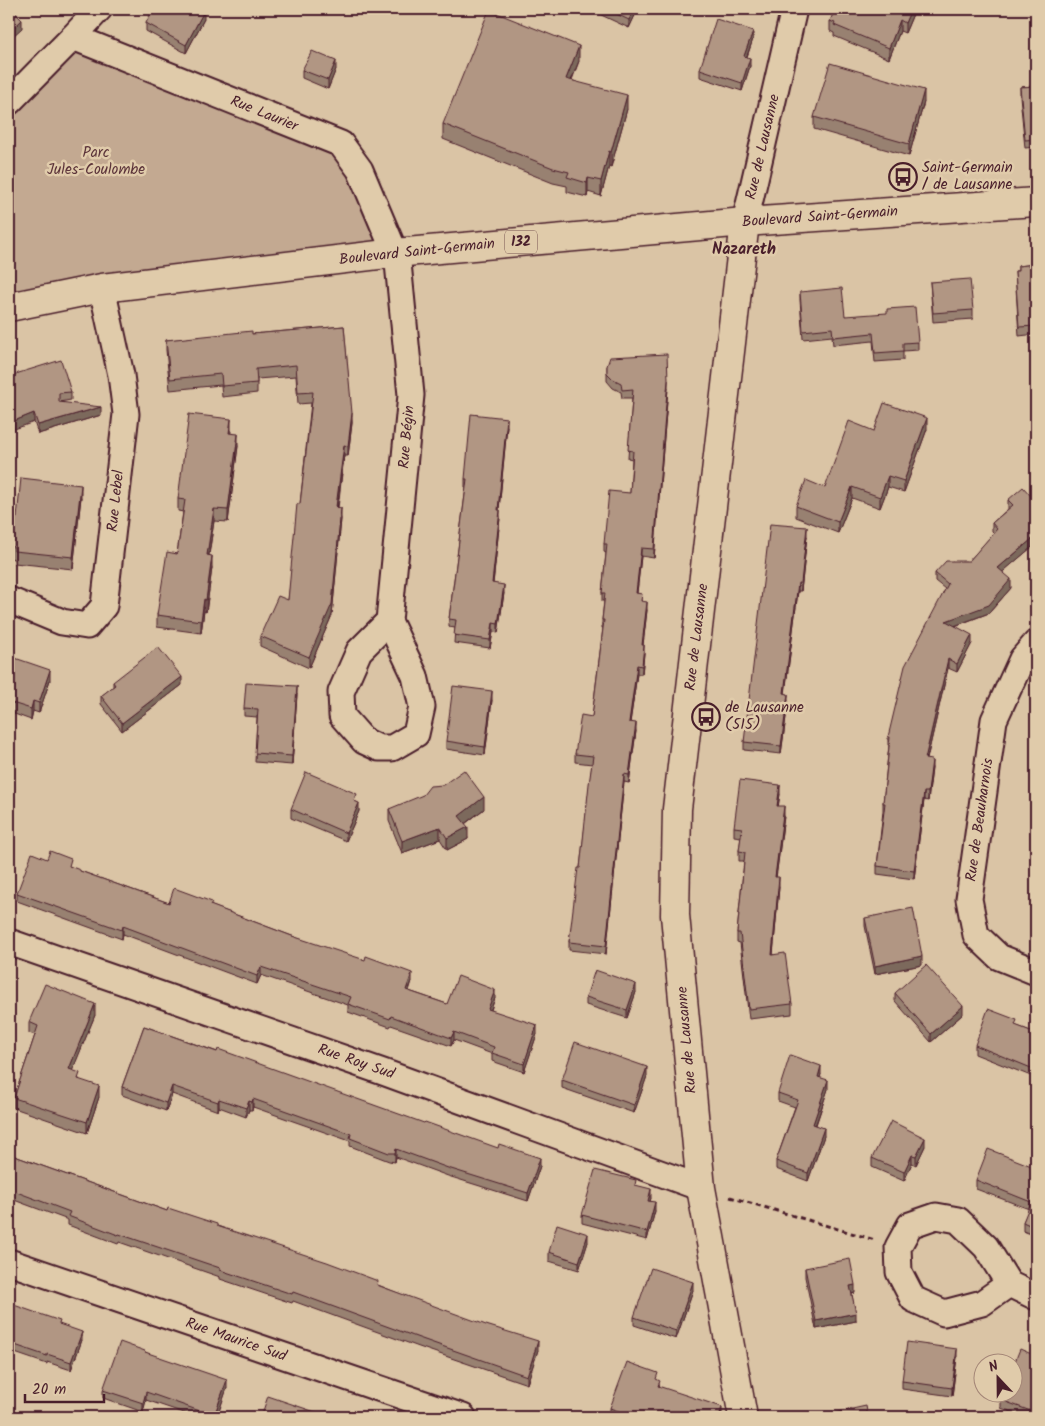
<svg xmlns="http://www.w3.org/2000/svg" width="1045" height="1426" viewBox="0 0 1045 1426" font-family="Kalam,sans-serif">
  <style>
    .green { fill: #c3a991; stroke: #86645e }
    .lines { fill: none; stroke-linecap: round; stroke-linejoin: round }
    .minor-casing { stroke: #4a1f2b; stroke-width: 29 }
    .tertiary-casing { stroke: #4a1f2b; stroke-width: 31 }
    .primary-casing { stroke: #4a1f2b; stroke-width: 31 }
    .path { stroke: #4a1f2b; stroke-width: 3; stroke-dasharray: 5 4; stroke-linecap: butt }
    .minor { stroke: #e0cbaa; stroke-width: 25 }
    .tertiary { stroke: #e0cbaa; stroke-width: 28 }
    .primary { stroke: #e0cbaa; stroke-width: 28 }
    .wall { fill: #988171; stroke: #4a1f2b }
    .shaded-wall { fill: #7c695c; stroke: #4a1f2b }
    .building { fill: #b19683; stroke: #4a1f2b }
    .labels { text-anchor: middle; dominant-baseline: central; stroke-width: 5; stroke-linejoin: round; paint-order: stroke }
    .shield { fill: #e0cbaa; stroke: #775351; stroke-width: 1 }
    .shield-label { font-size: 14px; font-weight: bold; fill: #4a1f2b }
    .street-label { font-size: 15px; fill: #4a1f2b; stroke: #e0cbaa }
    .park-label { font-size: 15px; fill: #5c343a; stroke: #e0cbaa }
    .poi-label { font-size: 15px; fill: #4a1f2b; stroke: #e0cbaa; text-anchor: start }
    .neighbourhood-label { font-size: 16px; font-weight: bold; fill: #4a1f2b; stroke: #e0cbaa }
  </style>
  <rect width="100%" height="100%" fill="#dac4a5"/>
  <filter id="ink" filterUnits="userSpaceOnUse"><feTurbulence type="fractalNoise" baseFrequency=".02" numOctaves="2"/><feDisplacementMap in="SourceGraphic" scale="10" xChannelSelector="R" yChannelSelector="G"/><feConvolveMatrix kernelMatrix="1 2 1 2 8 2 1 2 1" color-interpolation-filters="sRGB"/></filter>
  <g filter="url(#ink)">
    <polygon class="green" points="73,37 341,144 395,253 9,307 9,102"/>
    <g class="lines">
      <defs>
        <g id="minor">
          <polyline points="73,37 341,144 360,170 395,253 398,263 411,395 389,621 359,651 341,692 342,716 364,741 379,748 392,748 416,734 422,707 415,676 389,621"/>
          <polyline points="9,102 73,37 99,9"/>
          <polyline points="745,222 794,9"/>
          <polyline points="9,600 62,622 87,626 104,606 126,414 121,375 102,288"/>
          <polyline points="1036,643 1022,659 994,720 969,899 976,935 999,957 1036,972"/>
          <polyline points="9,942 383,1072 701,1188"/>
          <polyline points="9,1262 463,1417"/>
          <polyline points="1009,1284 982,1303 944,1313 913,1299 899,1272 898,1247 910,1225 936,1216 958,1220 986,1247 1009,1284 1036,1297"/>
        </g>
        <polyline id="tertiary" points="743,1417 701,1188 675,915 677,809 745,222"/>
        <polyline id="primary" points="9,307 102,288 395,253 745,222 1036,202"/>
      </defs>
      <use href="#minor" class="minor-casing"/>
      <use href="#tertiary" class="tertiary-casing"/>
      <use href="#primary" class="primary-casing"/>
      <polyline class="path" points="730,1197 875,1240"/>
      <use href="#minor" class="minor"/>
      <use href="#tertiary" class="tertiary"/>
      <use href="#primary" class="primary"/>
    </g>
    <g class="wall">
      <polygon points="599,9 638,9 629,28 599,14"/>
      <polygon points="913,9 913,14 905,33 900,31 889,59 834,36 834,33 830,31 830,21"/>
      <polygon points="204,19 186,53 146,31 146,23"/>
      <polygon points="753,39 747,57 750,66 742,91 700,77 700,69"/>
      <polygon points="579,61 572,80 627,109 611,167 609,166 601,196 588,192 587,197 567,192 567,186 553,183 443,139 443,124"/>
      <polygon points="336,69 328,89 302,78 302,70"/>
      <polygon points="1036,86 1036,147 1025,148 1020,96 1020,87"/>
      <polygon points="924,102 909,156 814,129 814,117"/>
      <polygon points="1036,264 1036,334 1019,336 1015,271 1018,271 1018,266"/>
      <polygon points="930,282 973,310 973,319 933,322"/>
      <polygon points="800,292 845,316 918,342 918,350 903,351 903,360 875,362 873,341 833,345 832,336 803,339 800,300"/>
      <polygon points="344,326 352,423 348,456 344,456 338,508 341,519 332,615 309,668 260,646 260,636 288,600 300,504 311,403 298,404 296,376 257,379 257,393 222,397 221,385 170,390 166,350 166,340 252,334"/>
      <polygon points="607,366 668,388 654,558 641,556 637,593 647,610 643,645 644,653 642,674 637,674 630,722 636,731 629,783 624,782 606,954 569,950 569,942 580,868 592,764 575,762 575,754 592,717 603,628 602,628 602,620 604,601 602,601 602,593 606,553 604,552 604,544 630,493 632,459 628,458 632,398 622,398 621,392 613,388 607,381"/>
      <polygon points="9,376 71,392 71,400 59,402 101,415 38,434 34,422"/>
      <polygon points="507,426 499,510 500,518 493,584 504,593 498,633 493,632 490,648 454,643 455,628 449,627 449,619 466,487 465,487 465,479"/>
      <polygon points="927,429 904,492 888,487 880,508 852,498 838,533 796,517 796,506 825,488 874,431"/>
      <polygon points="231,433 238,446 228,522 214,521 209,555 212,568 206,612 204,611 201,633 157,627 157,615 177,554 183,512 178,511 178,499"/>
      <polygon points="1036,492 1034,550 1032,547 1002,572 1011,588 989,613 955,626 972,643 957,672 948,668 927,759 932,768 928,801 924,800 914,879 877,874 877,866 883,811 883,803 889,745 888,745 888,737 945,589 935,581 935,573 969,561 994,533 992,531 992,523 1008,509 1008,500 1031,496"/>
      <polygon points="81,497 73,569 14,563 14,559 9,558 9,546 17,518"/>
      <polygon points="807,536 801,591 798,591 785,693 788,702 781,754 744,750 744,742"/>
      <polygon points="9,656 50,680 39,713 33,711 31,720 9,712"/>
      <polygon points="113,682 182,685 122,731 101,704 101,696 113,687"/>
      <polygon points="297,694 292,765 255,762 257,717 244,716 244,708"/>
      <polygon points="492,700 485,755 446,749 446,741"/>
      <polygon points="1036,788 1036,806 1034,805 1034,797"/>
      <polygon points="780,794 778,806 784,816 776,877 779,887 773,955 792,1004 792,1014 749,1019 740,943 737,942 737,933 744,861 739,861 739,851 741,837 734,836 734,827"/>
      <polygon points="357,802 359,811 346,841 291,818 291,809"/>
      <polygon points="389,809 484,809 465,824 468,839 447,850 440,839 402,853 389,821"/>
      <polygon points="47,859 71,867 80,871 169,903 212,906 412,981 409,991 447,1004 495,998 491,1010 537,1034 524,1072 492,1061 492,1054 454,1040 451,1046 391,1025 390,1027 348,1012 348,1005 261,975 257,984 123,934 122,939 17,901 17,893"/>
      <polygon points="1036,883 1036,921 1032,920 1032,912"/>
      <polygon points="865,918 922,965 875,974 865,926"/>
      <polygon points="636,992 627,1018 586,1005 586,997"/>
      <polygon points="895,993 963,1014 931,1042 895,1001"/>
      <polygon points="95,1015 72,1070 80,1080 99,1097 87,1133 14,1108 14,1098 35,1035 29,1033 29,1022"/>
      <polygon points="144,1026 540,1166 528,1201 448,1176 396,1157 395,1162 389,1161 350,1146 350,1141 253,1107 252,1110 249,1110 246,1117 219,1107 218,1111 172,1094 166,1111 122,1095 122,1087"/>
      <polygon points="1017,1026 1036,1033 1036,1078 975,1054 975,1045"/>
      <polygon points="821,1074 820,1078 828,1089 816,1125 824,1136 808,1181 776,1169 776,1161 795,1107 778,1101 778,1093"/>
      <polygon points="647,1076 634,1113 562,1088 562,1080"/>
      <polygon points="925,1146 916,1165 912,1163 904,1181 872,1167 872,1158"/>
      <polygon points="9,1154 167,1211 217,1226 378,1285 538,1350 527,1384 419,1347 293,1301 292,1303 220,1279 220,1277 119,1242 118,1244 68,1225 68,1220 14,1200 13,1203 9,1202"/>
      <polygon points="1034,1175 1034,1177 1036,1177 1036,1236 1023,1231 1023,1222 1029,1209 976,1189 976,1180"/>
      <polygon points="636,1186 651,1198 650,1201 655,1211 647,1240 582,1223 582,1215"/>
      <polygon points="588,1242 579,1270 549,1261 549,1252"/>
      <polygon points="805,1268 855,1293 852,1294 856,1321 816,1329 805,1277"/>
      <polygon points="693,1290 676,1339 634,1325 634,1317"/>
      <polygon points="9,1304 60,1325 82,1340 71,1370 47,1362 47,1364 9,1351"/>
      <polygon points="145,1352 227,1388 217,1417 196,1417 146,1400 143,1412 103,1398 103,1390"/>
      <polygon points="1036,1356 1036,1417 1026,1417 1001,1408 1001,1400"/>
      <polygon points="957,1357 952,1396 902,1389 902,1381"/>
      <polygon points="658,1380 660,1387 722,1415 722,1417 613,1417 610,1416 610,1408"/>
    </g>
    <g class="shaded-wall">
      <polygon points="634,9 638,9 629,28 629,20"/>
      <polygon points="911,9 913,9 913,14 905,33 905,23"/>
      <polygon points="204,11 204,19 186,53 186,45"/>
      <polygon points="22,20 22,28 11,38 11,42 9,44 9,32"/>
      <polygon points="900,20 900,31 889,59 889,48"/>
      <polygon points="753,31 753,39 744,64 744,56"/>
      <polygon points="579,46 579,61 566,93 566,79"/>
      <polygon points="750,58 750,66 742,91 742,83"/>
      <polygon points="336,61 336,69 328,89 328,80"/>
      <polygon points="924,90 924,102 909,156 909,144"/>
      <polygon points="627,95 627,109 611,167 611,152"/>
      <polygon points="609,151 609,166 601,196 601,181"/>
      <polygon points="588,178 588,192 587,197 587,183"/>
      <polygon points="668,380 668,388 654,558 654,549"/>
      <polygon points="101,407 101,415 38,434 38,425"/>
      <polygon points="34,413 34,422 9,431 9,423"/>
      <polygon points="352,413 352,423 348,456 348,446"/>
      <polygon points="507,418 507,426 498,518 498,510"/>
      <polygon points="927,418 927,429 904,492 904,481"/>
      <polygon points="231,419 231,431 229,445 229,433"/>
      <polygon points="238,434 238,446 228,522 228,510"/>
      <polygon points="344,445 344,456 336,518 336,507"/>
      <polygon points="888,476 888,487 880,508 880,497"/>
      <polygon points="81,485 81,497 73,569 73,557"/>
      <polygon points="852,487 852,498 838,533 838,522"/>
      <polygon points="341,508 341,519 332,615 309,668 309,657"/>
      <polygon points="214,509 214,521 207,567 207,555"/>
      <polygon points="500,510 500,518 492,592 492,583"/>
      <polygon points="807,527 807,536 801,591 801,583"/>
      <polygon points="1032,539 1032,547 998,576 998,568"/>
      <polygon points="1036,540 1036,548 1034,550 1034,541"/>
      <polygon points="641,548 641,556 636,601 636,593"/>
      <polygon points="212,556 212,568 206,612 206,600"/>
      <polygon points="1011,579 1011,588 989,613 946,629 946,621"/>
      <polygon points="798,583 798,591 784,702 784,693"/>
      <polygon points="504,585 504,593 498,633 498,624"/>
      <polygon points="204,599 204,611 201,633 201,621"/>
      <polygon points="647,602 647,610 642,653 642,645"/>
      <polygon points="493,623 493,632 490,648 490,640"/>
      <polygon points="972,635 972,643 957,672 957,664"/>
      <polygon points="644,645 644,653 642,674 642,666"/>
      <polygon points="948,659 948,668 925,767 925,759"/>
      <polygon points="637,665 637,674 629,730 629,722"/>
      <polygon points="50,670 50,680 39,713 39,703"/>
      <polygon points="182,677 182,685 122,731 122,723"/>
      <polygon points="297,686 297,694 292,765 292,756"/>
      <polygon points="492,691 492,700 485,755 485,747"/>
      <polygon points="788,694 788,702 781,754 781,746"/>
      <polygon points="33,701 33,711 31,720 31,709"/>
      <polygon points="636,723 636,731 629,783 629,775"/>
      <polygon points="932,760 932,768 928,801 928,792"/>
      <polygon points="624,774 624,782 606,954 606,946"/>
      <polygon points="780,785 780,794 777,815 777,806"/>
      <polygon points="924,792 924,800 914,879 914,871"/>
      <polygon points="484,797 484,809 459,828 459,816"/>
      <polygon points="359,803 359,811 346,841 346,833"/>
      <polygon points="784,806 784,816 775,886 775,877"/>
      <polygon points="440,827 440,839 402,853 402,841"/>
      <polygon points="468,827 468,839 447,850 447,838"/>
      <polygon points="779,877 779,887 772,965 772,955"/>
      <polygon points="123,926 123,934 122,939 122,930"/>
      <polygon points="922,956 922,965 875,974 875,966"/>
      <polygon points="261,967 261,975 257,984 257,976"/>
      <polygon points="412,973 412,981 406,998 406,990"/>
      <polygon points="636,984 636,992 627,1018 627,1010"/>
      <polygon points="495,990 495,998 488,1017 488,1009"/>
      <polygon points="95,1004 95,1015 69,1079 69,1069"/>
      <polygon points="963,1006 963,1014 931,1042 931,1034"/>
      <polygon points="537,1025 537,1034 524,1072 524,1064"/>
      <polygon points="454,1032 454,1040 451,1046 451,1038"/>
      <polygon points="821,1066 821,1074 818,1085 818,1077"/>
      <polygon points="647,1067 647,1076 634,1113 634,1105"/>
      <polygon points="828,1080 828,1089 813,1132 813,1124"/>
      <polygon points="99,1086 99,1097 87,1133 87,1122"/>
      <polygon points="172,1086 172,1094 166,1111 166,1103"/>
      <polygon points="219,1099 219,1107 218,1111 218,1102"/>
      <polygon points="253,1099 253,1107 252,1110 252,1102"/>
      <polygon points="249,1101 249,1110 246,1117 246,1108"/>
      <polygon points="824,1128 824,1136 808,1181 808,1173"/>
      <polygon points="925,1138 925,1146 916,1165 916,1156"/>
      <polygon points="396,1149 396,1157 395,1162 395,1153"/>
      <polygon points="912,1155 912,1163 904,1181 904,1172"/>
      <polygon points="540,1158 540,1166 528,1201 528,1193"/>
      <polygon points="1034,1167 1034,1175 1031,1184 1031,1175"/>
      <polygon points="651,1189 651,1198 648,1209 648,1201"/>
      <polygon points="14,1191 14,1200 13,1203 13,1194"/>
      <polygon points="655,1202 655,1211 647,1240 647,1232"/>
      <polygon points="588,1234 588,1242 579,1270 579,1262"/>
      <polygon points="693,1282 693,1290 676,1339 676,1331"/>
      <polygon points="855,1285 855,1293 850,1294 850,1286"/>
      <polygon points="856,1313 856,1321 816,1329 816,1321"/>
      <polygon points="82,1332 82,1340 71,1370 71,1362"/>
      <polygon points="538,1341 538,1350 527,1384 527,1376"/>
      <polygon points="957,1349 957,1357 952,1396 952,1388"/>
      <polygon points="227,1380 227,1388 217,1417 214,1417"/>
      <polygon points="146,1392 146,1400 143,1412 143,1403"/>
      <polygon points="722,1407 722,1417 719,1417"/>
    </g>
    <g class="building">
      <polygon points="9,9 11,9 22,20 9,32 11,33 9,35"/>
      <polygon points="153,9 200,9 204,11 186,45 146,23"/>
      <polygon points="606,9 634,9 629,20"/>
      <polygon points="835,9 911,9 905,23 900,20 889,48 834,25 835,23 830,21"/>
      <polygon points="489,10 579,46 566,79 627,95 611,152 609,151 601,181 588,178 587,183 567,177 569,172 553,168 443,124"/>
      <polygon points="716,19 753,31 744,56 750,58 742,83 700,69"/>
      <polygon points="312,51 336,61 328,80 302,70"/>
      <polygon points="830,63 924,90 909,144 814,117"/>
      <polygon points="1036,86 1036,139 1025,140 1020,87"/>
      <polygon points="1036,264 1036,326 1019,327 1015,271 1018,271 1018,266"/>
      <polygon points="970,279 973,310 933,313 930,282"/>
      <polygon points="842,288 845,316 887,313 887,309 915,307 918,342 903,343 903,351 875,353 873,333 833,337 832,328 803,331 800,292"/>
      <polygon points="344,326 352,413 348,446 344,445 336,507 341,508 332,604 309,657 260,636 278,596 288,600 297,504 300,504 313,392 298,393 296,365 256,369 257,383 222,386 221,374 170,379 166,340 252,331 252,334"/>
      <polygon points="667,354 668,380 654,549 641,548 636,593 642,594 641,601 647,602 642,645 644,645 642,666 637,665 629,722 636,723 629,775 624,774 606,946 569,942 578,868 580,868 589,784 593,756 575,754 581,715 592,717 604,620 602,620 605,593 602,593 607,544 604,544 609,491 630,493 633,451 628,450 633,389 622,390 621,383 613,379 607,373 607,366 610,357"/>
      <polygon points="61,360 71,392 59,393 59,402 101,407 38,425 34,413 9,423 9,376"/>
      <polygon points="884,403 927,418 904,481 888,476 880,497 852,487 838,522 796,506 806,480 825,488 849,421 874,431"/>
      <polygon points="189,414 231,419 229,433 238,434 228,510 214,509 207,555 212,556 206,600 204,599 201,621 157,615 167,552 177,554 185,500 178,499"/>
      <polygon points="471,414 507,418 498,510 500,510 492,583 504,585 498,624 493,623 490,640 454,635 456,620 449,619 467,479 465,479"/>
      <polygon points="21,478 81,485 73,557 14,551 14,547 9,546 12,518 17,518"/>
      <polygon points="1023,487 1031,496 1036,492 1036,540 1034,541 1032,539 998,568 1011,579 989,605 946,621 972,635 957,664 948,659 925,759 932,760 928,792 924,792 914,871 877,866 885,803 883,803 890,737 888,737 905,666 948,584 935,573 946,561 969,561 997,529 992,523 1013,505 1008,500"/>
      <polygon points="770,524 807,527 801,583 798,583 784,693 788,694 781,746 744,742"/>
      <polygon points="158,647 182,677 122,723 101,696 115,685 113,682"/>
      <polygon points="9,656 50,670 39,703 33,701 31,709 9,702"/>
      <polygon points="246,683 297,686 292,756 255,753 258,709 244,708"/>
      <polygon points="453,686 492,691 485,747 446,741"/>
      <polygon points="464,770 484,797 459,816 468,827 447,838 440,827 402,841 389,809 423,795 430,786 443,785"/>
      <polygon points="306,772 357,794 354,801 359,803 346,833 291,809"/>
      <polygon points="740,780 780,785 777,806 784,806 775,877 779,877 772,955 785,953 792,1004 749,1009 740,933 737,933 745,852 739,851 742,828 734,827"/>
      <polygon points="1036,788 1036,798 1034,797"/>
      <polygon points="50,851 71,859 69,866 80,870 80,871 169,903 174,888 212,902 210,905 292,936 365,960 366,956 412,973 406,990 447,1004 458,976 495,990 488,1009 537,1025 524,1064 492,1053 494,1047 454,1032 451,1038 391,1016 390,1019 348,1004 351,997 261,967 257,976 123,926 122,930 17,893 32,853 47,859"/>
      <polygon points="1036,883 1036,912 1032,912"/>
      <polygon points="913,908 922,956 875,966 865,918"/>
      <polygon points="926,965 963,1006 931,1034 895,993"/>
      <polygon points="595,970 636,984 627,1010 586,997"/>
      <polygon points="45,984 95,1004 69,1069 80,1073 78,1079 99,1086 87,1122 14,1098 38,1026 29,1022"/>
      <polygon points="988,1009 1017,1020 1015,1025 1036,1033 1036,1070 975,1045"/>
      <polygon points="144,1026 217,1052 218,1049 424,1123 425,1122 498,1148 499,1144 540,1158 528,1193 448,1168 396,1149 395,1153 389,1153 350,1138 351,1134 253,1099 252,1102 249,1101 246,1108 219,1099 218,1102 172,1086 166,1103 122,1087"/>
      <polygon points="575,1042 647,1067 634,1105 562,1080"/>
      <polygon points="790,1055 821,1066 818,1077 828,1080 813,1124 824,1128 808,1173 776,1161 798,1100 778,1093"/>
      <polygon points="891,1121 925,1138 916,1156 912,1155 904,1172 872,1158"/>
      <polygon points="988,1149 1034,1167 1031,1175 1036,1177 1036,1228 1023,1222 1031,1202 976,1180"/>
      <polygon points="9,1154 167,1211 168,1208 217,1224 217,1226 327,1262 378,1281 377,1285 486,1325 538,1341 527,1376 419,1338 293,1292 292,1294 220,1270 220,1268 119,1234 118,1235 68,1216 70,1212 14,1191 13,1194 9,1193"/>
      <polygon points="595,1170 636,1180 635,1185 651,1189 648,1201 655,1202 647,1232 582,1215"/>
      <polygon points="557,1224 588,1234 579,1262 549,1252"/>
      <polygon points="850,1259 855,1285 850,1286 856,1313 816,1321 805,1268"/>
      <polygon points="651,1268 693,1282 676,1331 634,1317"/>
      <polygon points="9,1304 11,1305 11,1304 60,1321 59,1324 82,1332 71,1362 47,1354 47,1356 9,1343"/>
      <polygon points="120,1342 145,1351 145,1352 227,1380 214,1416 146,1392 143,1403 103,1390"/>
      <polygon points="907,1342 957,1349 952,1388 902,1381"/>
      <polygon points="1020,1349 1036,1356 1036,1413 1001,1400 1003,1394 1012,1394 1012,1369"/>
      <polygon points="627,1362 658,1373 656,1379 660,1381 658,1386 722,1407 719,1417 635,1417 610,1408"/>
      <polygon points="268,1396 330,1417 261,1417"/>
      <polygon points="866,1406 868,1417 835,1417 834,1413"/>
    </g>
  </g>
  <defs>
    <symbol id="bus-ring" viewBox="-11 -11 22 22"><circle r="9.5" fill="#e0cbaa" stroke="#4a1f2b" stroke-width="1.5"/><path d="M-5-6H5V4H4V6H2V4H-2V6H-4V4H-5ZM-3.5-4V0h7V-4ZM-3.5 1.2v1.5H-2V1.2ZM2 1.2v1.5H3.5V1.2Z" fill="#4a1f2b"/></symbol>
  </defs>
  <g fill-rule="evenodd">
    <use href="#bus-ring" x="887" y="161" width="32" height="32"/>
    <use href="#bus-ring" x="690" y="701" width="32" height="32"/>
  </g>
  <g class="labels">
    <rect class="shield" x="505" y="230.5" width="32" height="23" rx="4"/>
    <g class="shield-label">
      <text x="521" y="242">132</text>
    </g>
    <g class="street-label">
      <text transform="translate(264 114) rotate(22)">Rue Laurier</text>
      <text transform="translate(763 147) rotate(-77)">Rue de Lausanne</text>
      <text transform="translate(820 217) rotate(-4)">Boulevard Saint-Germain</text>
      <text transform="translate(417 252) rotate(-6)">Boulevard Saint-Germain</text>
      <text transform="translate(407 437) rotate(-85)">Rue Bégin</text>
      <text transform="translate(116 501) rotate(-84)">Rue Lebel</text>
      <text transform="translate(697 637) rotate(-83)">Rue de Lausanne</text>
      <text transform="translate(980 820) rotate(-82)">Rue de Beauharnois</text>
      <text transform="translate(687 1040) rotate(-95)">Rue de Lausanne</text>
      <text transform="translate(356 1062) rotate(19)">Rue Roy Sud</text>
      <text transform="translate(236 1340) rotate(19)">Rue Maurice Sud</text>
    </g>
    <g class="park-label">
      <text x="96" y="153">Parc<tspan x="96" dy="17">Jules-Coulombe</tspan></text>
    </g>
    <g class="poi-label">
      <text x="922" y="168">Saint-Germain<tspan x="922" dy="17">/ de Lausanne</tspan></text>
      <text x="725" y="708">de Lausanne<tspan x="725" dy="17">(515)</tspan></text>
    </g>
    <g class="neighbourhood-label">
      <text x="744" y="249">Nazareth</text>
    </g>
  </g>
  <rect width="1045" height="1426" fill="none" stroke="#e0cbaa" stroke-width="30"/>
  <rect x="15" y="15" width="1015" height="1396" fill="none" stroke="#4a1f2b" stroke-width="2" filter="url(#ink)"/>
  <g transform="translate(998 1378) rotate(338)"><circle r="24" fill="#e0cbaa" stroke="#a48677"/>
  <path d="M0-4L9 19L0 12L-9 19Z" fill="#4a1f2b"/>
  <text y="-8" font-size="14" font-weight="bold" text-anchor="middle" fill="#4a1f2b">N</text>
  </g>
  <path d="M25 1394v8h79v-8" fill="none" stroke="#4a1f2b" stroke-width="2.5"/>
  <text x="32" y="1394" font-size="15" fill="#4a1f2b" stroke="#e0cbaa" stroke-width="4" paint-order="stroke">20 m</text>
</svg>
